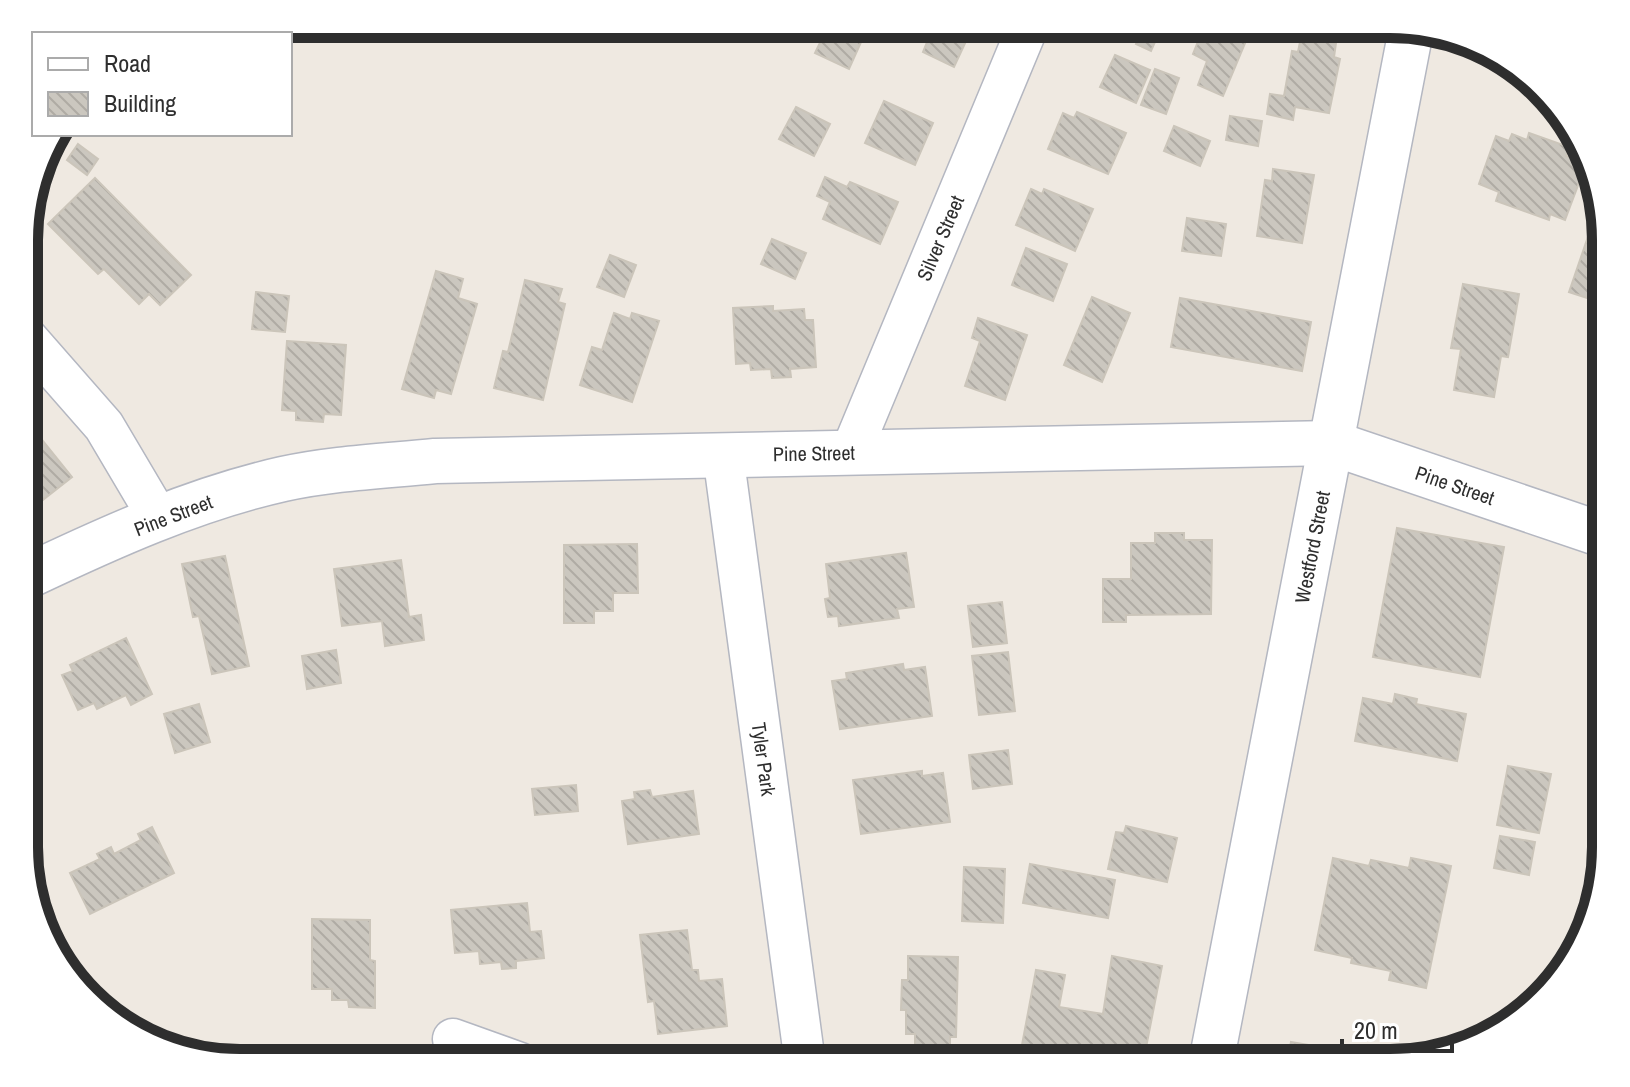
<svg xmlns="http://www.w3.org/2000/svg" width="1630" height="1087" viewBox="0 0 1630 1087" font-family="'Archivo Narrow',sans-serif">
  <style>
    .building { fill: url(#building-back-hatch); stroke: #cbc5ba; stroke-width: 2 }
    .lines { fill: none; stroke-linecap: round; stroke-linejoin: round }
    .minor-casing { stroke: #b4b7c1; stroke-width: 43 }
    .tertiary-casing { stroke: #b4b7c1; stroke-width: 47 }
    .secondary-casing { stroke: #b4b7c1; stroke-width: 47 }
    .minor { stroke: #fff; stroke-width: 40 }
    .tertiary { stroke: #fff; stroke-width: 44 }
    .secondary { stroke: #fff; stroke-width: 44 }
    .labels { text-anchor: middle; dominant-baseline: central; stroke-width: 6; stroke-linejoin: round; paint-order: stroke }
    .street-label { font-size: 20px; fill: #2e2e2e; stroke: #fff }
    .rim { fill: none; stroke: #2e2e2e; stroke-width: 10 }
  </style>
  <defs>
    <pattern id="building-back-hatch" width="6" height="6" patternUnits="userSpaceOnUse" patternTransform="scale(2)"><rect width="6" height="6" fill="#cbc7bf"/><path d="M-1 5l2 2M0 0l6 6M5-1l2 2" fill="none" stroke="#afaba4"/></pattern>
  </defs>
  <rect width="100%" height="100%" fill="#efe9e1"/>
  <g class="building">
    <polygon points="829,24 851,24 866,31 849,69 815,53"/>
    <polygon points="927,24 974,24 954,67 923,52 930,35 923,32"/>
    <polygon points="1126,24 1163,24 1151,51 1136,44 1142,31"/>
    <polygon points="1205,24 1253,24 1223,96 1198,85 1207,61 1193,54"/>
    <polygon points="1301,37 1336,43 1334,57 1340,59 1329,113 1295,107 1293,120 1267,114 1270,94 1284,96 1292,51 1298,52"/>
    <polygon points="1115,55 1150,70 1136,103 1100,87"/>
    <polygon points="1155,69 1179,78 1166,114 1141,105"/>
    <polygon points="884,101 933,123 915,165 865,143"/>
    <polygon points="796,107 830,124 814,156 779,139"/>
    <polygon points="1077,112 1126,133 1108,174 1048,149 1063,113 1074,118"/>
    <polygon points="1230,116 1262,121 1258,146 1226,140"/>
    <polygon points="1174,126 1210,141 1200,166 1164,151"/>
    <polygon points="1529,133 1569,147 1566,156 1586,164 1565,220 1550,214 1549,220 1496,201 1499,192 1479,184 1496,136 1509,141 1512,134 1527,140"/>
    <polygon points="78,144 98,159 87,175 67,160"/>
    <polygon points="1273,169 1314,175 1302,243 1257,236 1265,180 1272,181"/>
    <polygon points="825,177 847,187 850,182 898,202 880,244 823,219 830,202 817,196"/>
    <polygon points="95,178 191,275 160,305 149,294 139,304 104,269 98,274 48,224"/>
    <polygon points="1031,189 1042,194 1044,189 1093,209 1075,251 1016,225"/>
    <polygon points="1187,218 1226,224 1221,256 1182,251"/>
    <polygon points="1591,228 1606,233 1606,304 1569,292"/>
    <polygon points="772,239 806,253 795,279 761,264"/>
    <polygon points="1026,248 1067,264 1053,301 1012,285"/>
    <polygon points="610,255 636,265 624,297 597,287"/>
    <polygon points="436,271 463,279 458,298 477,304 451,394 436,390 434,398 402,389"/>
    <polygon points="525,280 562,289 558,302 565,304 543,400 494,388 503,351 508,352"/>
    <polygon points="1463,284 1519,294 1508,357 1501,356 1494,397 1454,390 1461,349 1451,348"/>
    <polygon points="256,292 289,296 285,332 252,329"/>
    <polygon points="1092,297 1130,313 1102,382 1064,365"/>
    <polygon points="1180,298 1311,322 1302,371 1171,347"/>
    <polygon points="773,306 773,311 804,309 805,320 813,320 816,367 790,369 791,377 772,378 771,369 751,370 750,363 736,364 733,308"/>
    <polygon points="614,313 630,319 632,313 659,321 632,402 580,385 592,347 602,350"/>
    <polygon points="978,318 1027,335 1005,400 965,386 980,341 972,338"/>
    <polygon points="287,341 346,345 341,415 324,414 323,422 296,420 296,411 282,410"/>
    <polygon points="1606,399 1606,439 1593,434"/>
    <polygon points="26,420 72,477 35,506 26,495"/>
    <polygon points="1397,528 1504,547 1480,677 1373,657"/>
    <polygon points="1155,533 1184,533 1184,540 1212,540 1211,614 1126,615 1126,622 1103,622 1103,579 1131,579 1131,543 1155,543"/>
    <polygon points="637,544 638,593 613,593 613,611 594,611 594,623 564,623 564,545"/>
    <polygon points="906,553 914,607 897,609 899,618 839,626 838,616 828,617 825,599 830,598 826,564"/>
    <polygon points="225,556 249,666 212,674 199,616 193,617 182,564"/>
    <polygon points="401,560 409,617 421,615 424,640 385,646 382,621 342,626 334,569"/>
    <polygon points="1002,602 1007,643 973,647 968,606"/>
    <polygon points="126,638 152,694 131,705 126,695 97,709 94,703 78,710 62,675 73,671 70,665"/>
    <polygon points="336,650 341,683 307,689 302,656"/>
    <polygon points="1008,652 1015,711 979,715 972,656"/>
    <polygon points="903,664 904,670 925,667 932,716 840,729 832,681 847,679 846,673"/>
    <polygon points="1395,694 1417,699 1416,704 1466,714 1457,761 1355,741 1363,698 1393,704"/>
    <polygon points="199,704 210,742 175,753 164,714"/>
    <polygon points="1008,750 1012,784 973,789 969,755"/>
    <polygon points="1508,766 1551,774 1539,833 1497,825"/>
    <polygon points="922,771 922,776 943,773 950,822 861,834 853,780"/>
    <polygon points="576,785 578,811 535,815 532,789"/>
    <polygon points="650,790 652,797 693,791 699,834 628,844 622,801 635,799 634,792"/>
    <polygon points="1126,826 1177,838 1167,882 1108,869 1116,832 1124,833"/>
    <polygon points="152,827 174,873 90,914 70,873 100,859 97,854 111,847 114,854 141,840 138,834"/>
    <polygon points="1500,836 1535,842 1529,875 1494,868"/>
    <polygon points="1333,858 1369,866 1371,860 1409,868 1411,858 1451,866 1426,988 1389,980 1391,971 1351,963 1352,958 1315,950"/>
    <polygon points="1030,864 1115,880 1108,918 1023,903"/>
    <polygon points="964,867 1005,869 1003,923 962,921"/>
    <polygon points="527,903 530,932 541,931 544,958 516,961 516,968 502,969 501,962 480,964 479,951 455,953 451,910"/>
    <polygon points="312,919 370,920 370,960 375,961 375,1008 349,1007 348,1000 332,1000 332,989 312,989"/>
    <polygon points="687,930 692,970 698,970 699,981 722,979 727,1026 658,1034 654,1001 648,1002 640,935"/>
    <polygon points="908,956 958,957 956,1037 950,1037 950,1051 915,1050 915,1034 906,1034 906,1010 901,1010 902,980 908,980"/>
    <polygon points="1112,956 1162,966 1143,1063 1019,1061 1036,970 1065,975 1059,1007 1103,1014"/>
    <polygon points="1291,1042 1391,1059 1390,1063 1287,1063"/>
    <polygon points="268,1048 308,1063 263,1063"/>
  </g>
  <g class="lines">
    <defs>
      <g id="minor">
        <polyline points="26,337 104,426 159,519"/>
        <polyline points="851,452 1029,24"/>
        <polyline points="723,454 805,1063"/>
        <polyline points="453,1039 520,1063"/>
      </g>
      <path id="tertiary" d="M26 577C108 538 194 499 283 479 333 468 385 466 435 461L1332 443"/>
      <g id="secondary">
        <polyline points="1332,443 1606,536"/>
        <polyline points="1211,1063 1411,30"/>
      </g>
    </defs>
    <use href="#minor" class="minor-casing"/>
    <use href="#tertiary" class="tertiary-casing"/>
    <use href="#secondary" class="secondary-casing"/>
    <use href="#minor" class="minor"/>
    <use href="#tertiary" class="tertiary"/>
    <use href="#secondary" class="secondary"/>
  </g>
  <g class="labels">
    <g class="street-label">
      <text transform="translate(940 238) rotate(-67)">Silver Street</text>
      <text transform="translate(814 453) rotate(-1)">Pine Street</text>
      <text transform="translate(1455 485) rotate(19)">Pine Street</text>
      <text transform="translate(173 515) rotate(-21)">Pine Street</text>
      <text transform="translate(1312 547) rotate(-79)">Westford Street</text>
      <text transform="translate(764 759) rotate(82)">Tyler Park</text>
    </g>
  </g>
  <path d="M0 0H1630V1087H0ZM240 38H1390A202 202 0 0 1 1592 240V847A202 202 0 0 1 1390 1049H240A202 202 0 0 1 38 847V240A202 202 0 0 1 240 38Z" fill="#fff" fill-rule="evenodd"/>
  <path class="rim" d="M240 38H1390A202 202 0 0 1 1592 240V847A202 202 0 0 1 1390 1049H240A202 202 0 0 1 38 847V240A202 202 0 0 1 240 38Z"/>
  <rect x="32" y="32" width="260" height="104" fill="#ffffff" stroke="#ababab" stroke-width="2"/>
  <rect x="48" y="58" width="40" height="12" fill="#ffffff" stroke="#ababab" stroke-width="2"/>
  <text x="104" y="72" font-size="24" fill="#2e2e2e">Road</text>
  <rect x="48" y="92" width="40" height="24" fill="url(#building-back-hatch)" stroke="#ababab" stroke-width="2"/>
  <text x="104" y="112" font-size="24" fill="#2e2e2e">Building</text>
  <path d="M1342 1039v12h110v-12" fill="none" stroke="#2e2e2e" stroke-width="4"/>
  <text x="1354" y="1039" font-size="24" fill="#2e2e2e" stroke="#ffffff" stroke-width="6" paint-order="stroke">20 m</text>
</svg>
